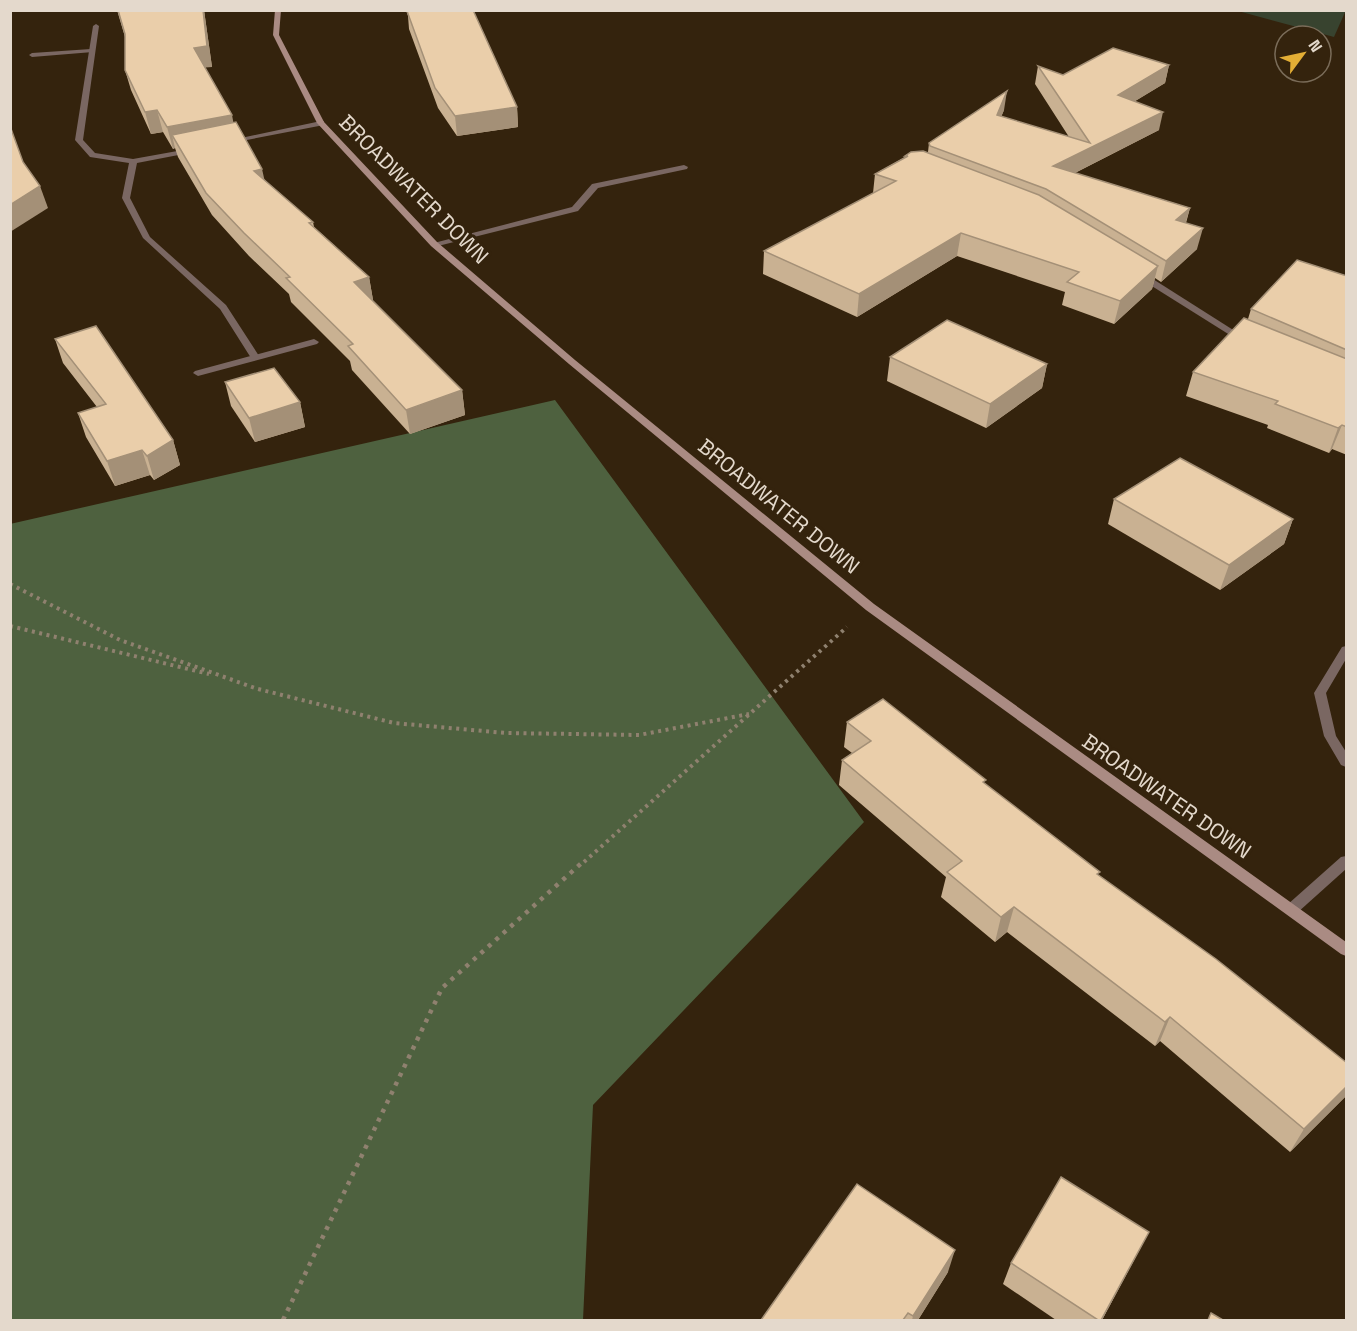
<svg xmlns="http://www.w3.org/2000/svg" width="1357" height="1331" viewBox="0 0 1357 1331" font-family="'Space Grotesk',sans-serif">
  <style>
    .green { fill: #38432f }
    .forest { fill: #4e613f }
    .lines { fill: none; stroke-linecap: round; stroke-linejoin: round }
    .path-far1 { stroke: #8f816f; stroke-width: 4; stroke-dasharray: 3 4.5; stroke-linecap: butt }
    .path { stroke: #8f816f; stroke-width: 4.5; stroke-dasharray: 4 6; stroke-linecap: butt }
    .lane { fill: #7a6762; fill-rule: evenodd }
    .street { fill: #7a6762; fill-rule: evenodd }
    .secondary { fill: #aa8b83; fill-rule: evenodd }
    .wall { fill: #c9b192 }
    .shaded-wall { fill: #a49077 }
    .building { fill: #eaceaa; stroke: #a49077; stroke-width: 1.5 }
    .labels { text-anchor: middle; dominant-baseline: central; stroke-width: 6; stroke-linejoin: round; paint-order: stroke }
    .street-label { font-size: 21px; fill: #e4d9cc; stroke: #34230d }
  </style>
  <rect width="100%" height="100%" fill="#34230d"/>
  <polygon class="green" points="1346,10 1334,37 1238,11 1238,10"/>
  <polygon class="forest" points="555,400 864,822 593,1105 583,1320 11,1320 10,524"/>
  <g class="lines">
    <g class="path-far1">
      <polyline points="10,584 120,640 258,689 394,723 506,733 639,735 749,714"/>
      <polyline points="10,626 209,674"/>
      <polyline points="584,862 847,627"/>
    </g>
    <polyline class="path" points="283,1320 442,988 585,860"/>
    <g class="lane">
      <polygon points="91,49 94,51 93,52 32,57 29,55 32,53"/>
      <polygon points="684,165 688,167 687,169 598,188 578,211 434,247 430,244 572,207 592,184"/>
      <polygon points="314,339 319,342 317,344 198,376 193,373 195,371"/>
    </g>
    <g class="street">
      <polygon points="96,24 99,26 83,140 95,153 133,159 194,148 194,152 137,163 130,198 150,237 226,305 259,356 257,358 251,358 220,309 143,238 122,198 129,163 90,157 75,140 93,26"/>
      <polygon points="321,121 324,121 324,125 231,143 227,141"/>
      <polygon points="1142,273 1145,274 1249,340 1244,343 1241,342 1139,278 1138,276"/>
      <polygon points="1346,646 1346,659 1326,693 1336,736 1346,752 1346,767 1341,765 1324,736 1314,693 1342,647"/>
      <polygon points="1346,856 1346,869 1297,913 1292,915 1287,913 1285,909 1287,905 1341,857"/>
    </g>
    <polygon class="secondary" points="275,10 281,10 279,35 324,122 437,242 575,360 874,604 1346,942 1346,956 1341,954 866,610 569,364 431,246 317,123 273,35"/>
  </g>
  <g class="wall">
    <polygon points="117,10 204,10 212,67 205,67 233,122 264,180 313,222 314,227 369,277 373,300 372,300 462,390 465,415 410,434 352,370 350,361 291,302 289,294 249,256 212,215 178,157 175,148 173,149 163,132 151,134 131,90 125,70 125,37"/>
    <polygon points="406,10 473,10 517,107 518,127 457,136 438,108 409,29 408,16"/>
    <polygon points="1169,65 1165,83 1135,101 1159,130 1075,173 1190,208 1186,223 1197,249 1161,282 1155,278 1152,289 1114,324 1062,305 1065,292 957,256 857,317 763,274 764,251 873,193 875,174 905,157 905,156 928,152 929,143 1004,110 1001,117 1069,137 1035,84 1038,66 1063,75"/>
    <polygon points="1347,276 1347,455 1332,449 1329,453 1267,428 1268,425 1186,396 1193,372 1248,319 1251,309"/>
    <polygon points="55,339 173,440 180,465 154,480 150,475 115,486 86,437 78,413 97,407 63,363"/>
    <polygon points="890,357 1047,364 1042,388 986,428 887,381"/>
    <polygon points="225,382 300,402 305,427 255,442 231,406"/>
    <polygon points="1114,499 1293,519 1284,544 1220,590 1108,524"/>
    <polygon points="847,722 985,784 1099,876 1347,1063 1347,1095 1290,1152 1160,1041 1155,1046 1007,932 995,942 941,897 946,877 839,785 842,760 852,753 844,747"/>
    <polygon points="1149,1232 1102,1320 1056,1320 1003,1284 1011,1263"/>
    <polygon points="948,1272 918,1320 761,1320"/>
  </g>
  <g class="shaded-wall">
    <polygon points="203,10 204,10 212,67 199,68 194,48"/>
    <polygon points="1169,65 1165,83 1114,114 1118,95"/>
    <polygon points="1007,91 1004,110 994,134 997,115"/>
    <polygon points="517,107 518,127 457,136 455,116"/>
    <polygon points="157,110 163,132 151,134 145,112"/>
    <polygon points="1163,112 1159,130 1049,186 1053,166"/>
    <polygon points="232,115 236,136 172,135 175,148 173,149 167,127"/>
    <polygon points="262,169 267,191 254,171"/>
    <polygon points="40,186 48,208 10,232 10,205"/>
    <polygon points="1190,208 1184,228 1176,220"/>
    <polygon points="1203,228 1197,249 1161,282 1166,261"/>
    <polygon points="961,233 957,256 857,317 859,294"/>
    <polygon points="1158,266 1152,289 1114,324 1120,301"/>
    <polygon points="369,277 373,300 358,305 354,282"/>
    <polygon points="1047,364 1042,388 986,428 990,404"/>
    <polygon points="462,390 465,415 410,434 406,410"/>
    <polygon points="300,402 305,427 255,442 249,418"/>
    <polygon points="1342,425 1332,449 1329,453 1338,428"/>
    <polygon points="173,440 180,465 154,480 147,456"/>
    <polygon points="142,450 150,475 115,486 107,461"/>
    <polygon points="1293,519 1284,544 1220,590 1229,565"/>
    <polygon points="1014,907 1007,932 995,942 1001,917"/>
    <polygon points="1170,1017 1160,1041 1155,1046 1165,1022"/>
    <polygon points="1347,1086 1347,1095 1290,1152 1304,1129"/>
    <polygon points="1149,1232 1102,1320 1101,1320"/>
    <polygon points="955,1250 948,1272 918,1320 912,1320 913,1316"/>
  </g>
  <g class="building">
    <polygon points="118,10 203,10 207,46 194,48 232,115 167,127 157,110 145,112 125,70 125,34"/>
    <polygon points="473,10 517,107 455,116 435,88 407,11"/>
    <polygon points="1113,48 1169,65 1118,95 1163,112 1053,166 1190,208 1176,220 1203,228 1166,261 1046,189 930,146 929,143 1007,91 997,115 1090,143 1038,66 1063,75"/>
    <polygon points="236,122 262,169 254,171 313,222 309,223 369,277 354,282 462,390 406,410 348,346 353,344 286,278 290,277 244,233 206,193 172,135"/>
    <polygon points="10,126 23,162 40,186 10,205"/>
    <polygon points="923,151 1039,195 1158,266 1120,301 1067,282 1079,272 961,233 859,294 764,251 896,181 875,174 908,156 905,156 911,152"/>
    <polygon points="1297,260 1347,276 1347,350 1251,309"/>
    <polygon points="1244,318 1347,359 1347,427 1342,425 1338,428 1275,404 1278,401 1193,372"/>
    <polygon points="947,320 1047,364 990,404 890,357"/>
    <polygon points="96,326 173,440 147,456 142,450 107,461 78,413 106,404 55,339"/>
    <polygon points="274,368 300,402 249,418 225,382"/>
    <polygon points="1180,458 1293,519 1229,565 1114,499"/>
    <polygon points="883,699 986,780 983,782 1100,872 1097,874 1216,959 1347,1063 1347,1086 1304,1129 1170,1017 1165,1022 1014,907 1001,917 947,872 962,861 842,760 871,741 847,722"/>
    <polygon points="1061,1177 1149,1232 1101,1320 1098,1320 1011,1263"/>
    <polygon points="857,1184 955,1250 913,1316 908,1313 903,1320 761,1320"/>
    <polygon points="1211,1313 1223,1320 1208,1320"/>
  </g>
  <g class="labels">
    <g class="street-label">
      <text transform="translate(414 189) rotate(45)">BROADWATER DOWN</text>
      <text transform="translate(779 506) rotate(39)">BROADWATER DOWN</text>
      <text transform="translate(1167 796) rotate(35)">BROADWATER DOWN</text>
    </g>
  </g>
  <rect width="1357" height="1331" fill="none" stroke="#e4d9cc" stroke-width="24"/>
  <g transform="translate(1303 54) rotate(57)"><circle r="28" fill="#34230d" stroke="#7a6c59" stroke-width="1.5"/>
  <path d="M0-4.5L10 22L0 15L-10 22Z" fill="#e3ae35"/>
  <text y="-9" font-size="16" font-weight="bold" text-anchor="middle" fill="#e4d9cc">N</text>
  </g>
</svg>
